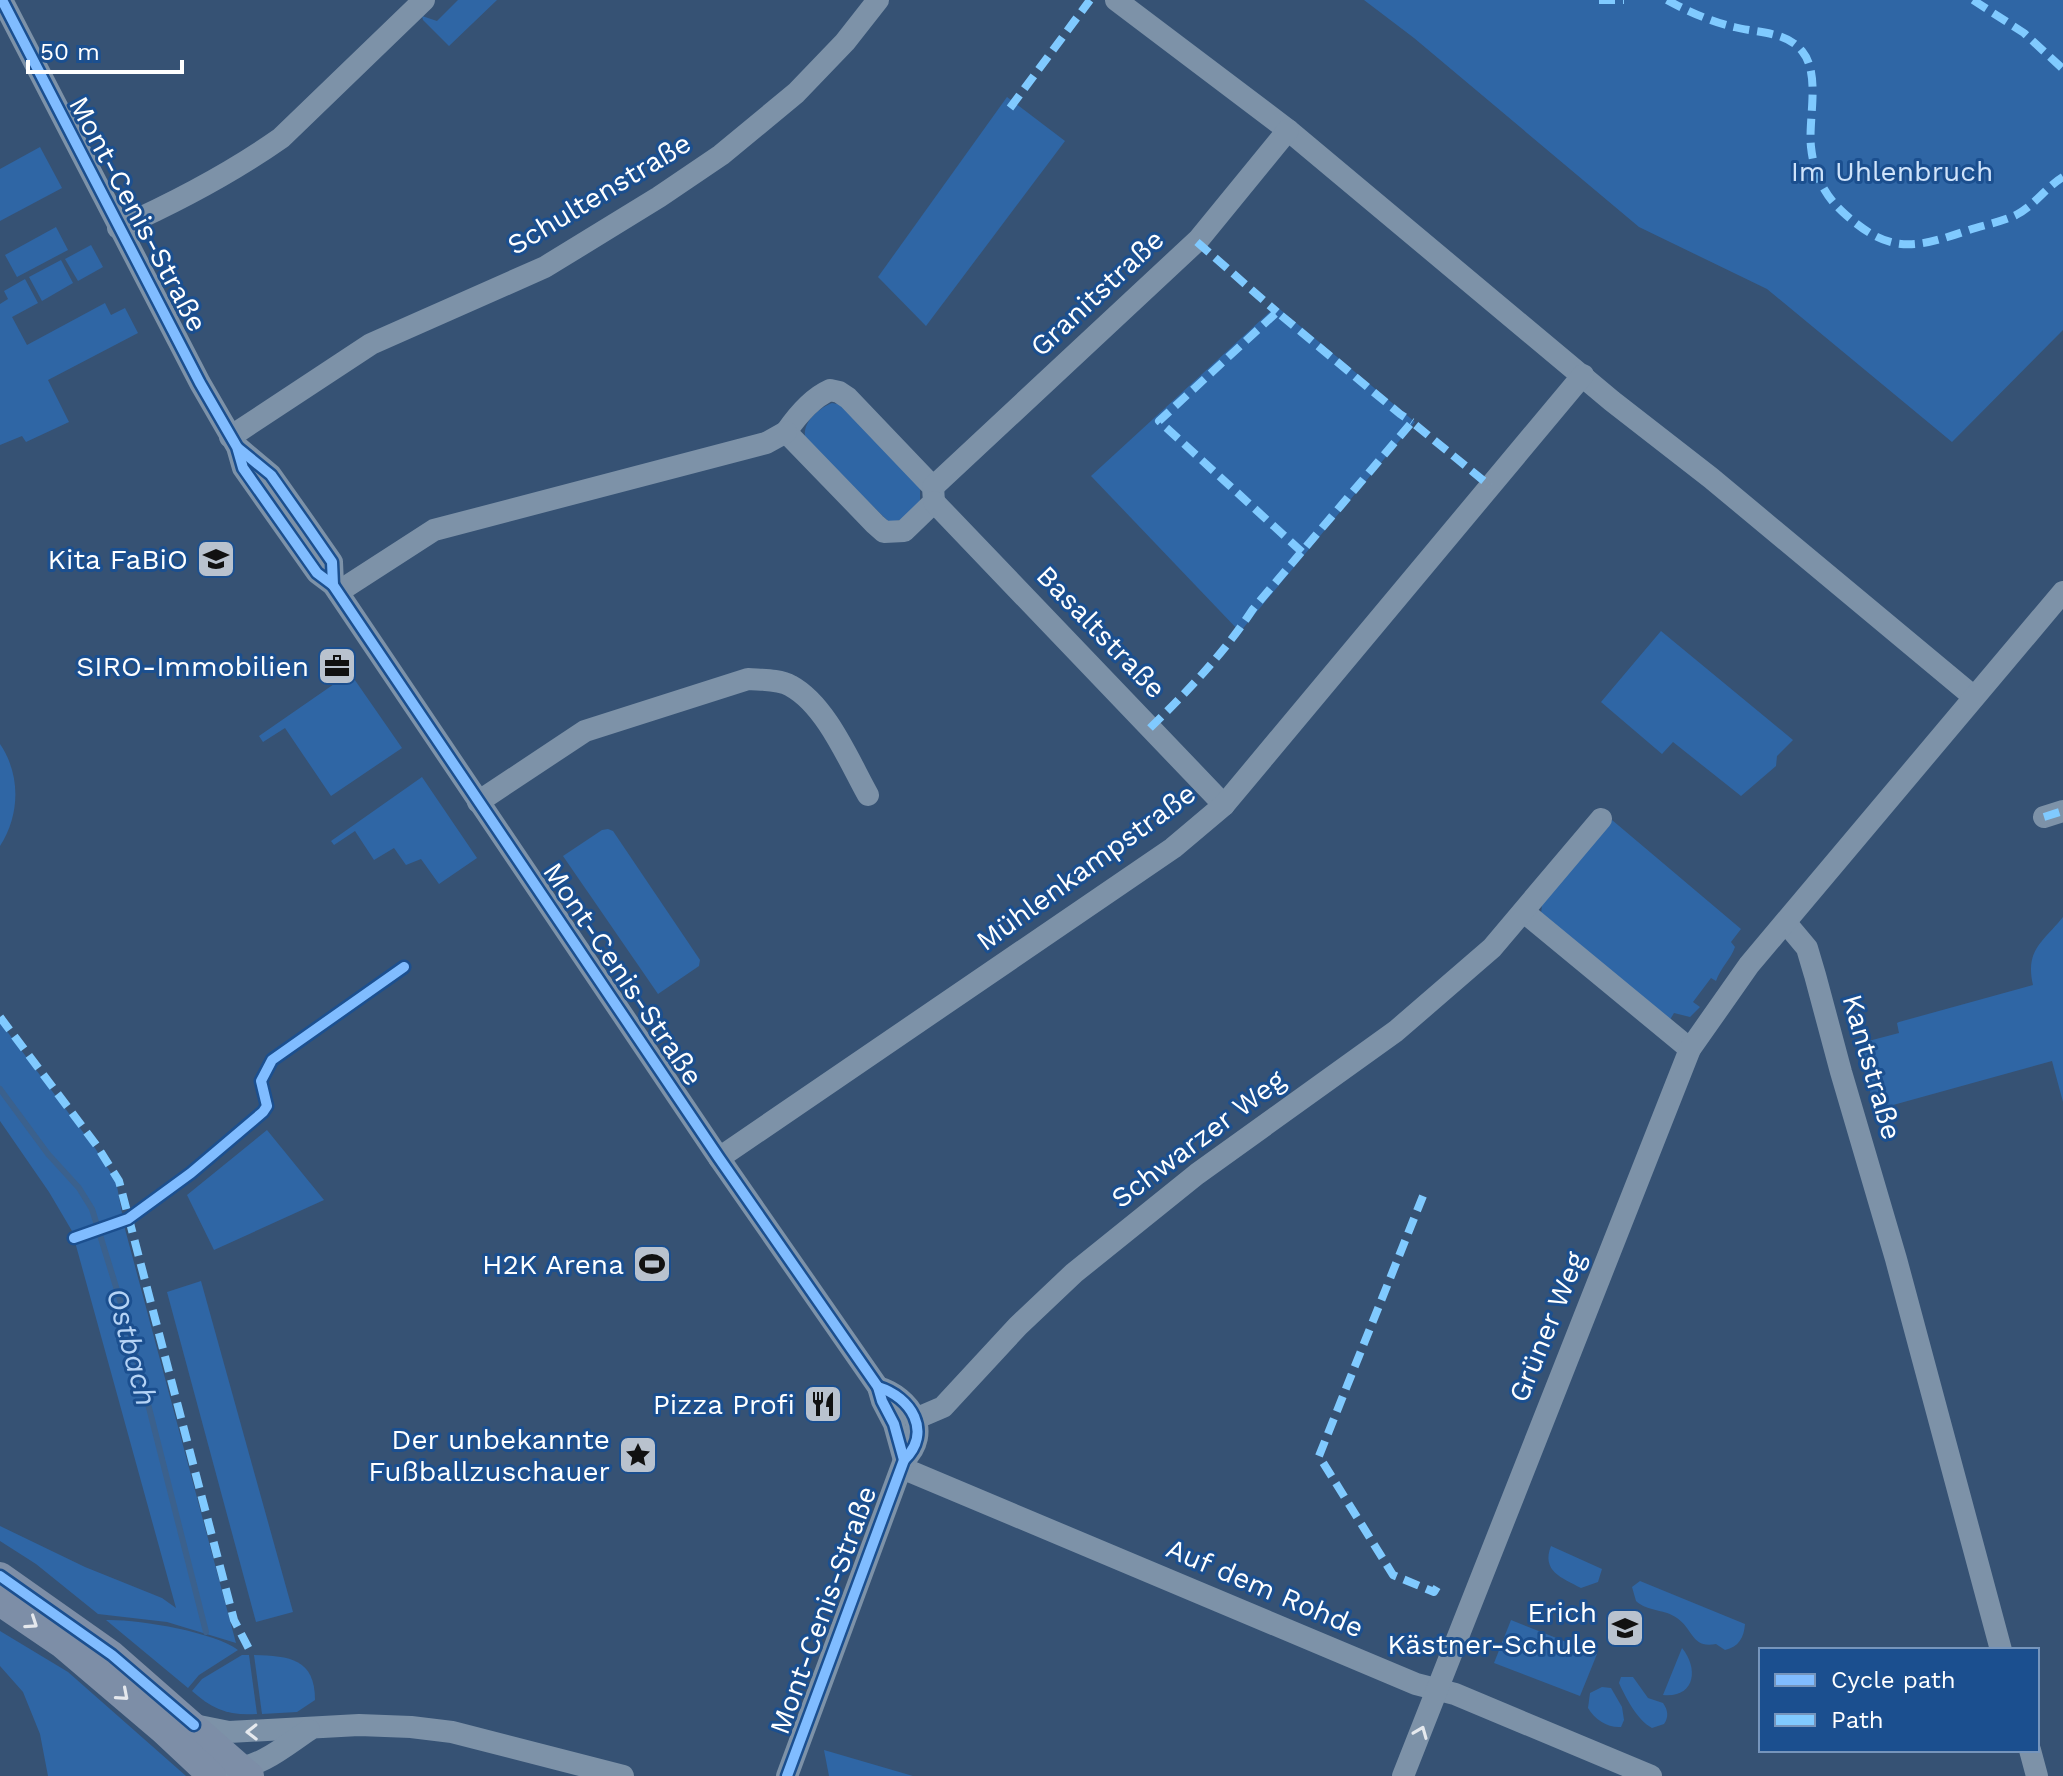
<svg xmlns="http://www.w3.org/2000/svg" width="2063" height="1776" viewBox="0 0 2063 1776" font-family="'Work Sans',sans-serif">
  <style>
    .green { fill: #2f66a5 }
    .lines { fill: none; stroke-linecap: round; stroke-linejoin: round }
    .stream { stroke: #3b618d; stroke-width: 6 }
    .minor { stroke: #7d92a8; stroke-width: 22 }
    .major { stroke: #7d8ea7; stroke-width: 28 }
    .quiet { stroke: #80caff; stroke-width: 8; stroke-dasharray: 16 8; stroke-linecap: butt }
    .cycleway-casing { stroke: #1b4f8f; stroke-width: 15 }
    .cycleway { stroke: #80bcff; stroke-width: 10 }
    .oneway { stroke: #e5e8ed }
    .oneway2 { stroke: #e5e9ee }
    .labels { text-anchor: middle; dominant-baseline: central; stroke-width: 6; stroke-linejoin: round; paint-order: stroke }
    .park-label { font-size: 28px; fill: #cfe3fa; stroke: #1b4f8f }
    .street-label { font-size: 28px; fill: #fff; stroke: #1b4f8f }
    .poi-label { font-size: 28px; fill: #fff; stroke: #1b4f8f; text-anchor: end }
    .water-label { font-size: 30px; font-style: italic; fill: #b5d3f5; stroke: #1b4f8f }
  </style>
  <rect width="100%" height="100%" fill="#365274"/>
  <g class="green">
    <polygon points="458,0 497,0 449,46 423,20 422,16 437,21"/>
    <polygon points="1364,0 2063,0 2063,330 1952,442 1767,289 1639,227 1414,38"/>
    <polygon points="1007,97 1065,141 926,326 878,277"/>
    <polygon points="40,147 62,188 0,221 0,169"/>
    <polygon points="56,227 68,250 17,277 5,255"/>
    <polygon points="91,245 103,267 78,281 65,259"/>
    <polygon points="61,260 73,283 42,301 29,277"/>
    <polygon points="25,279 38,303 12,317 27,345 105,303 111,315 125,308 138,333 48,380 69,422 26,442 22,436 0,445 0,304 8,299 4,291"/>
    <polygon points="1276,306 1415,422 1240,632 1091,476"/>
    <path d="M832 403 842 405 920 487V502L906 519 889 522 806 441C800 424 817 409 832 403Z"/>
    <polygon points="1661,631 1793,740 1777,756 1776,766 1741,796 1673,742 1662,754 1601,702"/>
    <polygon points="350,673 402,748 331,796 285,728 263,742 259,736"/>
    <path d="M0 744C21 775 20 815 0 846Z"/>
    <polygon points="422,777 477,858 439,884 421,859 406,865 394,848 374,860 355,831 334,845 331,841"/>
    <path d="M1612 820 1741 929 1731 942 1735 947C1731 959 1721 967 1716 981L1711 978 1693 1002 1700 1007 1690 1017 1674 1013 1668 1023 1541 914 1542 905Z"/>
    <polygon points="608,829 613,831 700,960 699,966 658,994 563,856 602,830"/>
    <path d="M2063 917V1102L2052 1061 1875 1110 1857 1044 1899 1033 1897 1023 1899 1022 2033 985C2025 950 2042 943 2063 917Z"/>
    <polygon points="0,1022 95,1148 116,1181 125,1229 236,1643 167,1622 98,1614 36,1564 0,1541 0,1526 85,1567 162,1598 176,1608 72,1231 49,1192 0,1121"/>
    <polygon points="267,1130 324,1200 214,1250 187,1195"/>
    <polygon points="201,1281 293,1612 256,1622 167,1292"/>
    <path d="M1551 1546 1602 1569 1598 1582 1581 1588C1562 1578 1541 1571 1551 1546Z"/>
    <path d="M1640 1581 1745 1624C1744 1637 1739 1647 1725 1650L1716 1644C1692 1649 1693 1629 1677 1618 1665 1609 1648 1612 1636 1601L1632 1587Z"/>
    <path d="M106 1620C137 1619 215 1632 238 1650L199 1675 188 1688Z"/>
    <polygon points="1511,1620 1597,1654 1580,1696 1494,1663"/>
    <polygon points="0,1631 68,1672 186,1776 48,1776 40,1734 23,1692 0,1666"/>
    <path d="M1682 1648C1699 1669 1695 1698 1663 1695Z"/>
    <path d="M242 1655H249L257 1714C229 1716 212 1709 192 1691L202 1679Z"/>
    <path d="M254 1655C290 1656 315 1659 315 1700L297 1712 262 1714Z"/>
    <path d="M1621 1677H1633L1648 1698 1663 1703C1668 1710 1669 1717 1664 1724L1652 1728C1637 1720 1626 1698 1619 1683Z"/>
    <path d="M1602 1687 1611 1688 1622 1707 1624 1720 1621 1727C1608 1728 1595 1720 1588 1708L1590 1693Z"/>
    <polygon points="824,1750 913,1776 829,1776"/>
  </g>
  <g class="lines">
    <polyline class="stream" points="0,1089 48,1154 79,1188 92,1209 129,1329 206,1632"/>
    <g class="minor">
      <polyline points="2,0 200,383 237,447 243,468 317,573 333,585 719,1158 878,1387 882,1401 894,1424 904,1460"/>
      <polyline points="1116,0 1288,130 1612,401 1711,478 1974,697"/>
      <path d="M118 228C174 203 231 173 281 138L424 0"/>
      <path d="M830 390 839 392 848 398 933 487 934 502 904 531 884 532 875 524 786 432C797 416 812 398 830 390Z"/>
      <polyline points="230,437 371,344 545,267 659,197 721,155 796,93 845,42 878,0"/>
      <polyline points="239,448 271,475 307,526 332,562 333,585"/>
      <polyline points="933,487 1199,239 1288,130"/>
      <polyline points="934,502 1224,805"/>
      <polyline points="338,592 434,530 766,443 786,432"/>
      <path d="M478 802 585 731 748 679C762 680 779 679 791 686 826 705 849 761 868 795"/>
      <polyline points="2044,817 2063,811"/>
      <polyline points="1524,912 1690,1049"/>
      <polyline points="1786,923 1807,948 1815,975 1841,1072 1896,1259 2001,1650"/>
      <polyline points="719,1158 1173,848 1224,805 1583,375"/>
      <polyline points="915,1419 943,1407 1018,1326 1074,1273 1197,1174 1396,1031 1492,948 1601,819"/>
      <polyline points="902,1468 1416,1684 1455,1694 1651,1776"/>
      <polyline points="194,1725 229,1732 359,1725 411,1727 452,1732 623,1776"/>
      <polyline points="2030,1750 2037,1776"/>
      <path d="M230 1769C260 1768 285 1746 309 1730"/>
      <path d="M787 1776 904 1460C933 1432 911 1397 878 1387"/>
      <polyline points="1403,1776 1690,1049 1749,965 2063,592"/>
    </g>
    <g class="major">
      <polyline points="0,1576 112,1655 250,1776"/>
      <polyline points="0,1602 63,1645 163,1730 212,1776"/>
    </g>
    <g class="quiet">
      <polyline points="1599,0 1624,0"/>
      <path d="M1667 0C1687 11 1712 22 1734 27 1757 33 1786 31 1802 51 1821 74 1808 119 1811 147 1814 175 1825 197 1846 215 1891 255 1916 248 1969 230 1984 225 2001 222 2016 215 2034 206 2045 188 2063 177"/>
      <polyline points="1973,0 2024,33 2063,69"/>
      <polyline points="1010,108 1090,0"/>
      <polyline points="1197,242 1277,312"/>
      <polyline points="1302,552 1159,421 1277,312 1400,414 1412,422"/>
      <path d="M1150 728C1188 691 1224 653 1253 609L1412 422 1490 486"/>
      <polyline points="2044,817 2063,811"/>
      <polyline points="0,1017 97,1146 119,1181 234,1620 249,1649"/>
      <polyline points="1423,1196 1319,1456 1393,1575 1434,1592 1437,1587"/>
    </g>
    <defs>
      <g id="cycleway">
        <polyline points="2,0 200,383 237,447 243,468 317,573 333,585 719,1158 878,1387 882,1401 894,1424 904,1460"/>
        <polyline points="238,448 271,475 307,526 332,562 333,585"/>
        <polyline points="74,1238 128,1219 191,1173 263,1112 267,1106 261,1081 272,1060 404,967"/>
        <polyline points="0,1576 112,1655 194,1725"/>
        <path d="M787 1776 904 1460C933 1432 911 1397 878 1387"/>
      </g>
    </defs>
    <use href="#cycleway" class="cycleway-casing"/>
    <use href="#cycleway" class="cycleway"/>
  </g>
  <defs><path id="oneway-chevron" d="M-2-3.5L2.5 0L-2 3.5" fill="none" stroke-width="1.6" stroke-linecap="round" stroke-linejoin="round" transform="scale(2)"/></defs>
  <g class="oneway">
    <use href="#oneway-chevron" transform="translate(32 1623) rotate(34)"/>
    <use href="#oneway-chevron" transform="translate(123 1695) rotate(41)"/>
  </g>
  <g class="oneway2">
    <use href="#oneway-chevron" transform="translate(252 1732) rotate(179)"/>
    <use href="#oneway-chevron" transform="translate(1421 1732) rotate(-68)"/>
  </g>
  <defs>
    <symbol id="school-square" viewBox="-11 -11 22 22"><rect x="-9" y="-9" width="18" height="18" rx="4" fill="#b9c2ce" stroke="#1b4f8f"/><path d="M0-5L7-2L0 1L-7-2ZM-4 1L0 2.5L4 1V4Q0 6-4 4Z" fill="#111"/></symbol>
    <symbol id="office-square" viewBox="-11 -11 22 22"><rect x="-9" y="-9" width="18" height="18" rx="4" fill="#b9c2ce" stroke="#1b4f8f"/><path d="M-6-3h4V-5.5h4V-3h4V5H-6ZM-1-4.5V-3h2v-1.5ZM-6 0V1H6V0Z" fill="#111"/></symbol>
    <symbol id="stadium-square" viewBox="-11 -11 22 22"><rect x="-9" y="-9" width="18" height="18" rx="4" fill="#b9c2ce" stroke="#1b4f8f"/><path d="M0-5a6.5 5 0 1 0 0 10a6.5 5 0 1 0 0-10ZM-3.5-1.8h7v3.6h-7Z" fill="#111"/></symbol>
    <symbol id="restaurant-square" viewBox="-11 -11 22 22"><rect x="-9" y="-9" width="18" height="18" rx="4" fill="#b9c2ce" stroke="#1b4f8f"/><path d="M-5-6h1v4h1v-4h1v4h1v-4h1v5L-1.5 .5V6h-2V.5L-5-1ZM5-6V6H3V1.5H1.5Q1.5-4 5-6Z" fill="#111"/></symbol>
    <symbol id="sight-square" viewBox="-11 -11 22 22"><rect x="-9" y="-9" width="18" height="18" rx="4" fill="#b9c2ce" stroke="#1b4f8f"/><path d="M0-6L1.8-2.2L6-1.7L2.9 1.2L3.7 5.4L0 3.3L-3.7 5.4L-2.9 1.2L-6-1.7L-1.8-2.2Z" fill="#111"/></symbol>
  </defs>
  <g fill-rule="evenodd">
    <use href="#school-square" x="194" y="537" width="44" height="44"/>
    <use href="#office-square" x="315" y="644" width="44" height="44"/>
    <use href="#stadium-square" x="630" y="1242" width="44" height="44"/>
    <use href="#restaurant-square" x="801" y="1382" width="44" height="44"/>
    <use href="#sight-square" x="616" y="1433" width="44" height="44"/>
    <use href="#school-square" x="1603" y="1606" width="44" height="44"/>
  </g>
  <g class="labels">
    <g class="park-label">
      <text x="1892" y="171">Im Uhlenbruch</text>
    </g>
    <g class="street-label">
      <text transform="translate(599 194) rotate(-31)">Schultenstraße</text>
      <text transform="translate(138 214) rotate(62)">Mont-Cenis-Straße</text>
      <text transform="translate(1097 293) rotate(-43)">Granitstraße</text>
      <text transform="translate(1101 632) rotate(46)">Basaltstraße</text>
      <text transform="translate(1086 867) rotate(-36)">Mühlenkampstraße</text>
      <text transform="translate(623 974) rotate(56)">Mont-Cenis-Straße</text>
      <text transform="translate(1872 1067) rotate(74)">Kantstraße</text>
      <text transform="translate(1198 1139) rotate(-37)">Schwarzer Weg</text>
      <text transform="translate(1547 1327) rotate(-68)">Grüner Weg</text>
      <text transform="translate(1265 1588) rotate(23)">Auf dem Rohde</text>
      <text transform="translate(823 1610) rotate(-70)">Mont-Cenis-Straße</text>
    </g>
    <g class="poi-label">
      <text x="188" y="559">Kita FaBiO</text>
      <text x="309" y="666">SIRO-Immobilien</text>
      <text x="624" y="1264">H2K Arena</text>
      <text x="795" y="1404">Pizza Profi</text>
      <text x="610" y="1439">Der unbekannte<tspan x="610" dy="32">Fußballzuschauer</tspan></text>
      <text x="1597" y="1612">Erich<tspan x="1597" dy="32">Kästner-Schule</tspan></text>
    </g>
    <g class="water-label">
      <text transform="translate(132 1347) rotate(75)">Ostbach</text>
    </g>
  </g>
  <rect x="1759" y="1648" width="280" height="104" fill="#1b4f8f" stroke="#7695bc" stroke-width="2"/>
  <rect x="1775" y="1674" width="40" height="12" fill="#80bcff" stroke="#7695bc" stroke-width="2"/>
  <text x="1831" y="1688" font-size="24" fill="#ffffff">Cycle path</text>
  <rect x="1775" y="1714" width="40" height="12" fill="#80caff" stroke="#7695bc" stroke-width="2"/>
  <text x="1831" y="1728" font-size="24" fill="#ffffff">Path</text>
  <path d="M28 60v12h154v-12" fill="none" stroke="#ffffff" stroke-width="4"/>
  <text x="40" y="60" font-size="24" fill="#ffffff" stroke="#1b4f8f" stroke-width="6" paint-order="stroke">50 m</text>
</svg>
